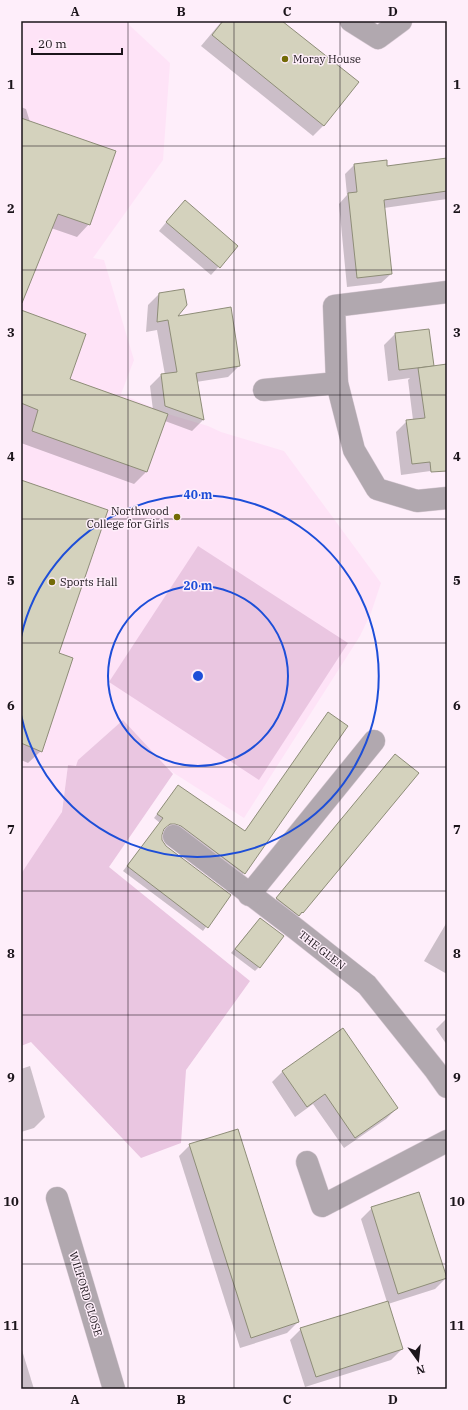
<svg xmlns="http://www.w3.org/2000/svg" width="468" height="1410" viewBox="0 0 468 1410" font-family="'IBM Plex Serif',serif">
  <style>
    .built { fill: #fee3f7 }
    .green { fill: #eac6e1 }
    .shadow { fill: #0003 }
    .building { fill: #d4d2bd; stroke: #8e8d78 }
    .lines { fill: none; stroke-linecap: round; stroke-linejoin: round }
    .minor-casing { stroke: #dacbd6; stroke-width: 23 }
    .minor { stroke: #b1a8af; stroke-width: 22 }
    .grid { fill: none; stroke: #1b141a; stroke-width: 1; stroke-opacity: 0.55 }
    .ring { fill: none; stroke: #1d4ed8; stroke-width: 2 }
    .poi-dot { fill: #736b06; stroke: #feeefa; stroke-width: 1.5 }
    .labels { text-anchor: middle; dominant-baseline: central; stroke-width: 3; stroke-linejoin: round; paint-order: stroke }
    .poi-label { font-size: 11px; fill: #1b141a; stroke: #feeefa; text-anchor: start }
    .street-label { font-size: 11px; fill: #1b141a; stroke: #feeefa }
    .centre { fill: #1d4ed8; stroke: #feeefa; stroke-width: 2 }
    .ring-label { font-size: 12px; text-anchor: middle; font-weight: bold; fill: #1d4ed8; stroke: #feeefa; stroke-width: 3; stroke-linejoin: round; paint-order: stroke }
    .neatline { fill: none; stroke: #1b141a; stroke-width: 1.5 }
    .grid-label { font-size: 13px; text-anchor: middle; font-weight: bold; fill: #1b141a }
  </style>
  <rect width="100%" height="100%" fill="#feeefa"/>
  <polygon class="built" points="21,21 125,21 170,63 163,160 93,258 104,260 134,360 121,394 168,414 208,426 221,432 284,451 381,583 371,613 360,636 244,818 155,761 123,720 79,759 76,766 68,766 50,896 21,966"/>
  <g class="green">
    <polygon points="198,546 348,643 259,780 109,682"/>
    <polygon points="123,720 173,774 109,867 250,981 186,1070 181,1143 141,1158 31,1042 21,1046 21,874 62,812 68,765 76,766 78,760"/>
  </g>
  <g class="shadow">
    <polygon points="222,21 281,21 324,125 313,136 201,46"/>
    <polygon points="21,107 26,109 30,122 89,224 77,237 51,228 21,304"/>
    <polygon points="447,159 447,199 384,208 391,274 381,283 347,287 339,204 347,195 345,174 354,165 387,167"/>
    <polygon points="177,209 237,246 211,275 159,231"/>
    <polygon points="159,294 175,317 239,366 228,377 196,382 203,420 192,431 165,421 147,471 134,484 21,443 21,312 69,379 153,410 150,386 161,375 165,375 157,330 146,332 148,305"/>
    <polygon points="428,330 431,368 447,365 447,461 438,470 401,475 396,432 407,421 413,420 408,380 410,378 388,381 384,345 395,334"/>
    <polygon points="21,481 57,654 41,751 28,763 21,760"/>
    <polygon points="328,714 347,727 240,878 171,827 162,830 161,841 165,846 229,895 203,931 123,871 160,823 154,818 178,786 244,832"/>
    <polygon points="391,760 417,773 302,913 294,919 273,903"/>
    <polygon points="447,922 447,974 424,961"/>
    <polygon points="256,923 259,967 255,971 231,953"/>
    <polygon points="447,1018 447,1045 436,1029"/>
    <polygon points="30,1066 45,1117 34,1128 21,1132 21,1069"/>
    <polygon points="283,1071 397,1108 386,1119 344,1148 313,1104 295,1117 272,1082"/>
    <polygon points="190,1145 298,1322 287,1333 240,1348 179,1156"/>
    <polygon points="372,1208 446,1278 435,1289 388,1304 402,1349 391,1360 305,1387 290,1340 301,1329 387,1302 361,1219"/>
    <polygon points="21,1347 34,1389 21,1389"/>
  </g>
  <g class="building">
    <polygon points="223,21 282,21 359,82 324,126 212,35"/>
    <polygon points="21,118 116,151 90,225 58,214 22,303 21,303"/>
    <polygon points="447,158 447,191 384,200 392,274 357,278 348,193 357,192 354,164 387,160 387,166"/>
    <polygon points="185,200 238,246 220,268 166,222"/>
    <polygon points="184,289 187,305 178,316 231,307 240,366 196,373 204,420 165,406 161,374 177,372 168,320 157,322 159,293"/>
    <polygon points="21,310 86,334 70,379 168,414 147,472 32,431 38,410 21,403"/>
    <polygon points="429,329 434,366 399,370 395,333"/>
    <polygon points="447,364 447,471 431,472 430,462 412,464 406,420 425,418 418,368"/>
    <polygon points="21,480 108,510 59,653 73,658 42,752 21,743"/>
    <polygon points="328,712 348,726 245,874 181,826 175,824 170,824 164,829 162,835 162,840 166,846 231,895 208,928 127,866 163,818 157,814 178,785 245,831"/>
    <polygon points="395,754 419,773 303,913 302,912 299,916 276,898"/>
    <polygon points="260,918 284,936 260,968 235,949"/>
    <polygon points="343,1028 398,1108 355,1138 325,1094 307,1107 282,1071"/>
    <polygon points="238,1129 299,1322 251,1338 189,1144"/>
    <polygon points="419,1192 447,1278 398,1294 371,1207"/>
    <polygon points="388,1301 403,1349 316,1377 300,1328"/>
  </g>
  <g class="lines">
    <defs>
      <g id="minor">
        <polyline points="351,21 378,38 401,21"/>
        <polyline points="447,292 334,306 337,383 354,450 377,489 417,501 447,498"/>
        <polyline points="264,390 337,383"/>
        <polyline points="174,836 296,929 367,985 435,1070 447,1087"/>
        <polyline points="249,895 374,741"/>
        <polyline points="307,1162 322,1206 447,1141"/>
        <polyline points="57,1198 114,1389"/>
      </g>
    </defs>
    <use href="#minor" class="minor-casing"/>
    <use href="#minor" class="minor"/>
  </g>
  <path class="grid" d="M128 21V1389M234 21V1389M340 21V1389M21 146H447M21 270H447M21 395H447M21 519H447M21 643H447M21 767H447M21 891H447M21 1015H447M21 1140H447M21 1264H447"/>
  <g class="ring">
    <circle cx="198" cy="676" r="90"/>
    <path d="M21 637A181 181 0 1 1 21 715"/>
  </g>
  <g class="poi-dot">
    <circle cx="285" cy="59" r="4"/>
    <circle cx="177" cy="517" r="4"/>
    <circle cx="52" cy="582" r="4"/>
  </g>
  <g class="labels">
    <g class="poi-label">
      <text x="293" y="59">Moray House</text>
      <text x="169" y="511" text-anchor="end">Northwood<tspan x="169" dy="13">College for Girls</tspan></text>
      <text x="60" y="582">Sports Hall</text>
    </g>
    <g class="street-label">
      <text transform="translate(322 950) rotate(38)">THE GLEN</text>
      <text transform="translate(86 1294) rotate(73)">WILFORD CLOSE</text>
    </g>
  </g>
  <circle cx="198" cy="676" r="6" class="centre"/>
  <g class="ring-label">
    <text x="198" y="499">40 m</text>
    <text x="198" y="590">20 m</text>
  </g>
  <rect width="468" height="1410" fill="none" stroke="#feeefa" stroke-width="44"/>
  <g transform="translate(418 1360) rotate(165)" stroke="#feeefa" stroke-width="3" paint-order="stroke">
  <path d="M0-3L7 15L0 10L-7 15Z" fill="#1b141a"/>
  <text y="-6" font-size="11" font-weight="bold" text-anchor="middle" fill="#1b141a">N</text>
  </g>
  <path d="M32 48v6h90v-6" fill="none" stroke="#1b141a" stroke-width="2"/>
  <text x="38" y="48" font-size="12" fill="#1b141a" stroke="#feeefa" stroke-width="3" paint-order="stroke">20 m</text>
  <rect x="22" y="22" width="424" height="1366" class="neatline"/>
  <g class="grid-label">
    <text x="75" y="16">A</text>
    <text x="181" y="16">B</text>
    <text x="287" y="16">C</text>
    <text x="393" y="16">D</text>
    <text x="11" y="89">1</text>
    <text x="457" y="89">1</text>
    <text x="11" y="213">2</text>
    <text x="457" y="213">2</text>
    <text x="11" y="337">3</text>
    <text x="457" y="337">3</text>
    <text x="11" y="461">4</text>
    <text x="457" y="461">4</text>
    <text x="11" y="585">5</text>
    <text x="457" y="585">5</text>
    <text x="11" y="710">6</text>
    <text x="457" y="710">6</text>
    <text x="11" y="834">7</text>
    <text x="457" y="834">7</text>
    <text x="11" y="958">8</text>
    <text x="457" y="958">8</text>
    <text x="11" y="1082">9</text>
    <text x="457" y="1082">9</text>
    <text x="11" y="1206">10</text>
    <text x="457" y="1206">10</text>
    <text x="11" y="1330">11</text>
    <text x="457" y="1330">11</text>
    <text x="75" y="1404">A</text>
    <text x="181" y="1404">B</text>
    <text x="287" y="1404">C</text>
    <text x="393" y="1404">D</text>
  </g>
</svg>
